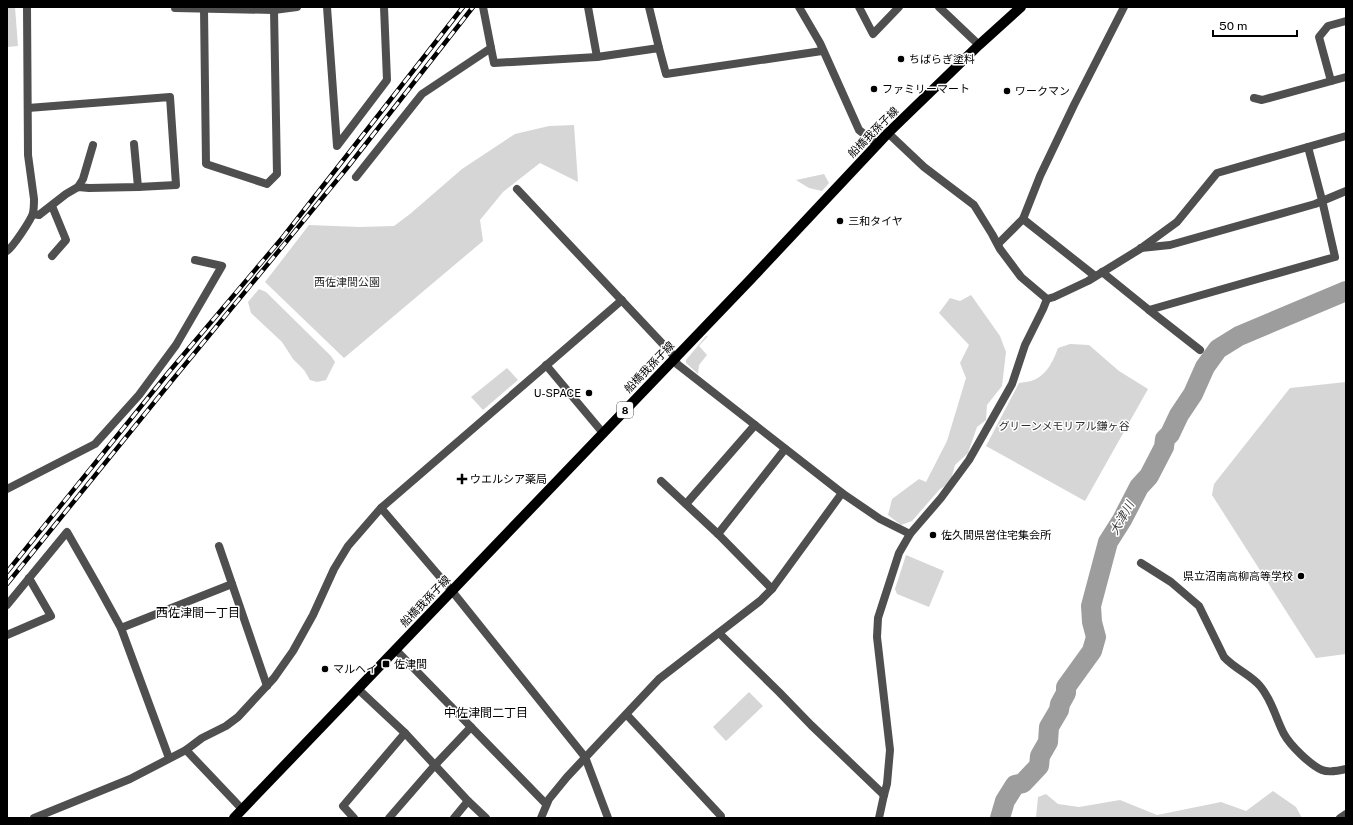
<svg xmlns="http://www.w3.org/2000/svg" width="1353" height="825" viewBox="0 0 1353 825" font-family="'Public Sans','Noto Sans JP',sans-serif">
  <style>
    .green { fill: #d6d6d6 }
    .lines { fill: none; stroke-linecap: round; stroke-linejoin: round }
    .river { stroke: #9d9d9d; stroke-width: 20 }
    .minor { stroke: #4f4f4f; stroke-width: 8 }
    .tertiary { stroke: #4f4f4f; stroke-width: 8 }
    .primary { stroke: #000; stroke-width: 10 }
    .rail-casing { stroke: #000; stroke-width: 4.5 }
    .rail { stroke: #fff; stroke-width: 3; stroke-dasharray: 9; stroke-linecap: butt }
    .poi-dot { fill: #000; stroke: #fff; stroke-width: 1.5 }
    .labels { text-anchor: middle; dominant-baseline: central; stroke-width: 3; stroke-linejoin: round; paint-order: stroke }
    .shield { fill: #fff; stroke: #4c4c4c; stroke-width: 1 }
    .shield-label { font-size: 10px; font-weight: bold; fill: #000 }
    .poi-label { font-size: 11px; fill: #000; stroke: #fff; text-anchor: start }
    .street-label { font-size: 11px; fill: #000; stroke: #fff }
    .park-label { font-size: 11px; fill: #2d2d2d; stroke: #fff }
    .water-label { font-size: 12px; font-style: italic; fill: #3e3e3e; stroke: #fff }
    .neighbourhood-label { font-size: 12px; fill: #000; stroke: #fff }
  </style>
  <rect width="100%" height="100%" fill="#fff"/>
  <g class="green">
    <polygon points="7,7 15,7 18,46 7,47"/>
    <polygon points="574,125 578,182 540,163 503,192 480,220 483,241 344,358 265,282 309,225 360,227 394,226 410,214 462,169 515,134 549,126"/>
    <polygon points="824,174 829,183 822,191 809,188 796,180"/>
    <polygon points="259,289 266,292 331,356 335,362 326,380 317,382 310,380 304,370 293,359 282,342 251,313 248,302"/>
    <polygon points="971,295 1000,336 1006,352 1002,386 987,405 986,420 977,427 968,453 955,465 950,483 940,489 912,521 901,525 888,515 892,499 919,479 926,482 947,441 966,378 960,363 969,345 939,313 950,298 960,301"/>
    <polygon points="706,336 708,336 699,346 707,355 699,365 698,374 686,363 686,360"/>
    <path d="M1070 344 1089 345 1119 371 1148 389 1085 501 986 446 1019 383C1023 382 1028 382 1031 381 1047 376 1053 361 1058 348Z"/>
    <polygon points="507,368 518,380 483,410 471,397"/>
    <polygon points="1346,382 1346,654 1316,658 1212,495 1214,484 1290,388"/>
    <polygon points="906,555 944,571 929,607 897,594 895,589"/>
    <polygon points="749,692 763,706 726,741 713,727"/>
    <polygon points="1273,791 1296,807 1302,818 1036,818 1038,797 1046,794 1058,804 1079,807 1120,800 1157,815 1221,802 1246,811"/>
  </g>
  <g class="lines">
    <polyline class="river" points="1000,818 1005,801 1015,785 1023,783 1039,766 1040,756 1048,742 1049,727 1059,710 1060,704 1066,693 1066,687 1092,651 1096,637 1092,622 1091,606 1108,542 1122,520 1139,487 1149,476 1164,447 1165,439 1170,434 1179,415 1193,394 1205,367 1218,349 1239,336 1346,291"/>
    <g class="minor">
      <polyline points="175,7 175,8 274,10 297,7"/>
      <polyline points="327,7 337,146 387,80 384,7"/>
      <polyline points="483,7 491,48"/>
      <polyline points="588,7 597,57"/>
      <polyline points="649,7 659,48"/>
      <polyline points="799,7 820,43 859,130 878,145"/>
      <polyline points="859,7 873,34 899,7"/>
      <polyline points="939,7 979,45"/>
      <polyline points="204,9 206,164 267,184 277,174 274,10"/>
      <polyline points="1331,81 1319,37 1328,26 1346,21"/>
      <polyline points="1254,98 1262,100 1346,77"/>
      <polyline points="28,108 170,97 176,185 138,187 89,188 78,187 66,194 39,215 33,214"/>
      <polyline points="888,133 924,167 974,205 992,234 1000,249 1021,277 1047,299 1054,297 1088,281 1140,249 1177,222 1217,173 1346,136"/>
      <polyline points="134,144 138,187"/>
      <polyline points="356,177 422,94 491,48 494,63 597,57 659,48 666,74 822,51"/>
      <polyline points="78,187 83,179 93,145"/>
      <polyline points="517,189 675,357 677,364 842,493 880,519 910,534"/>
      <polyline points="52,206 66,240 52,256"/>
      <polyline points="1023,219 1095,276"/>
      <polyline points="998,244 1023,219 1040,176 1074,105 1124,7"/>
      <polyline points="1141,248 1170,245 1315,204 1346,191"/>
      <path d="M7 251C13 247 31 220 33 213 34 208 34 204 34 199L28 155 27 7"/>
      <polyline points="1102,272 1149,310 1335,257 1322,200 1308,147"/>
      <polyline points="1149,310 1200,350"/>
      <polyline points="546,365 603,433"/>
      <polyline points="661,481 718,534 772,589"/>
      <polyline points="7,489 95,444 139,395 176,345 222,266 195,260"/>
      <polyline points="686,504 755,425"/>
      <polyline points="381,508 452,591 585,757 608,818"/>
      <polyline points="718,534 785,449"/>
      <polyline points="219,546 267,686"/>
      <path d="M1141 563 1171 582 1199 606 1224 657C1235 669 1251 675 1260 686 1272 700 1276 719 1284 734 1290 745 1310 765 1322 770 1329 773 1338 771 1346 769"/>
      <polyline points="7,605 67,532 99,588 121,628 169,758"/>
      <polyline points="121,628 232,584"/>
      <polyline points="719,633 779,692 811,725 884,795"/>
      <polyline points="7,635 51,616 29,578"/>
      <polyline points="395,649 546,804"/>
      <polyline points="358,689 405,733 468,801 486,818"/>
      <polyline points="627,715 721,816 721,818"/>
      <polyline points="186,750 242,809"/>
      <polyline points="34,818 130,779 186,750 202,738 226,726 238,717 274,678 293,651 313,615 334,569 348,546 381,508 622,300"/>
      <polyline points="354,818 343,806 405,733"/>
      <polyline points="389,818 435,765 471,727"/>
      <polyline points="454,818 468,801"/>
      <polyline points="541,818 549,799 567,777 659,679 760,601 772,589 842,493"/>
      <polyline points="879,818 884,795 887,784 890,750 877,637 878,618 899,553 910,534 941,498 969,460 1012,384 1025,345 1043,309 1047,299"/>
    </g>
    <polyline class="tertiary" points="1340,818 1346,814"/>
    <polyline class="primary" points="234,818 750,280 888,133 979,45 1021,7"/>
    <defs>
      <g id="rail">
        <polyline points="7,572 168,373 283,237 463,7"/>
        <polyline points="7,584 174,378 347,168 473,7"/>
      </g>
    </defs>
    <use href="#rail" class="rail-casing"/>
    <use href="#rail" class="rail"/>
  </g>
  <g class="poi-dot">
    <circle cx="901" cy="59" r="4"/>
    <circle cx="874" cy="89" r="4"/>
    <circle cx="1007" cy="91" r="4"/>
    <circle cx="840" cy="221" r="4"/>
    <circle cx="589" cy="393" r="4"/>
    <path d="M460 473h4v4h4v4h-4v4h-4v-4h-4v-4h4z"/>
    <circle cx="933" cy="535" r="4"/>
    <circle cx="1301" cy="576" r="4"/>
    <rect x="382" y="660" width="8" height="8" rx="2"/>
    <circle cx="325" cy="669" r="4"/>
  </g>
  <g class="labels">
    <rect class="shield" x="617" y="402" width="16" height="16" rx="3"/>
    <g class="shield-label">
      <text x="625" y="410">8</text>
    </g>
    <g class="poi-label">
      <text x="909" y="59">ちばらぎ塗料</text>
      <text x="882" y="89">ファミリーマート</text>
      <text x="1015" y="91">ワークマン</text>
      <text x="848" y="221">三和タイヤ</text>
      <text x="581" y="393" text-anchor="end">U-SPACE</text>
      <text x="470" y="479">ウエルシア薬局</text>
      <text x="941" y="535">佐久間県営住宅集会所</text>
      <text x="1293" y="576" text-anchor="end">県立沼南高柳高等学校</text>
      <text x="394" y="664">佐津間</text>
      <text x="333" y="669">マルヘイ</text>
    </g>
    <g class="street-label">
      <text transform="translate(873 132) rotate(-45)">船橋我孫子線</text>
      <text transform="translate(649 367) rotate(-46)">船橋我孫子線</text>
      <text transform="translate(425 601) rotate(-46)">船橋我孫子線</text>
    </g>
    <g class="park-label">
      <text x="347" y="282">西佐津間公園</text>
      <text x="1064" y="426">グリーンメモリアル鎌ヶ谷</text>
    </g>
    <g class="water-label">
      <text transform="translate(1122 518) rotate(-61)">大津川</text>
    </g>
    <g class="neighbourhood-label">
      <text x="198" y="613">西佐津間一丁目</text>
      <text x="486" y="713">中佐津間二丁目</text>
    </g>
  </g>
  <rect width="1353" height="825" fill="none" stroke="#000000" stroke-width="16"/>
  <path d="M1213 30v6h84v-6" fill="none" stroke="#000000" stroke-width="2"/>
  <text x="1219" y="30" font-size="12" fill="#000000" stroke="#ffffff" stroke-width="3" paint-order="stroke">50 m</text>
</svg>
